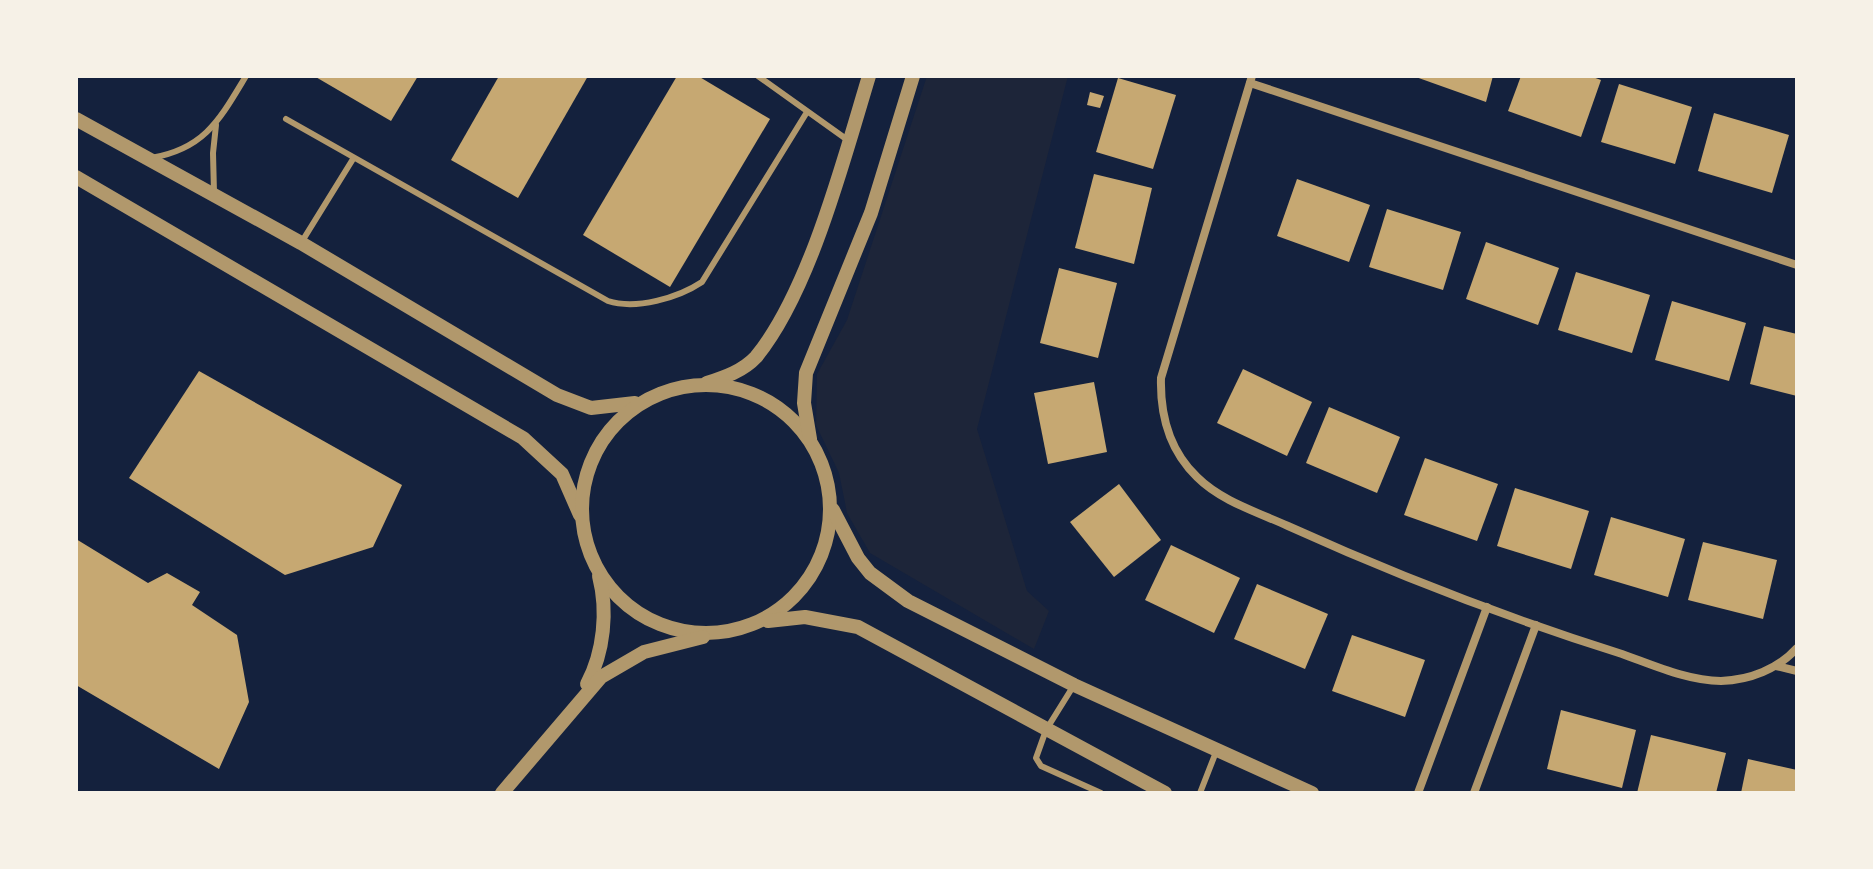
<svg xmlns="http://www.w3.org/2000/svg" width="1873" height="869" viewBox="0 0 1873 869" font-family="Figtree,sans-serif">
  <style>
    .green { fill: #1d2539 }
    .building { fill: #c6a872 }
    .lines { fill: none; stroke-linecap: round; stroke-linejoin: round }
    .service { stroke: #b1986c; stroke-width: 6 }
    .minor { stroke: #b1986c; stroke-width: 8 }
    .tertiary { stroke: #b1986c; stroke-width: 14 }
  </style>
  <rect width="100%" height="100%" fill="#14213d"/>
  <polygon class="green" points="927,76 1068,76 977,429 1027,591 1049,611 1034,649 870,553 847,513 839,473 816,425 817,374 847,320"/>
  <g class="building">
    <polygon points="314,76 418,76 391,121"/>
    <polygon points="499,76 588,76 518,198 451,160"/>
    <polygon points="677,76 698,76 770,119 670,287 583,235"/>
    <polygon points="1413,76 1493,76 1486,102"/>
    <polygon points="1521,76 1590,76 1601,80 1581,137 1508,111"/>
    <polygon points="1118,78 1176,95 1153,169 1096,152"/>
    <polygon points="1619,84 1692,107 1675,164 1601,142"/>
    <polygon points="1090,92 1104,96 1100,108 1087,105"/>
    <polygon points="1714,113 1789,135 1772,193 1698,171"/>
    <polygon points="1094,174 1152,188 1134,264 1075,248"/>
    <polygon points="1297,179 1370,205 1349,262 1277,236"/>
    <polygon points="1387,209 1461,232 1443,290 1369,267"/>
    <polygon points="1486,242 1559,268 1538,325 1466,299"/>
    <polygon points="1059,268 1117,283 1098,358 1040,343"/>
    <polygon points="1576,272 1650,295 1632,353 1558,330"/>
    <polygon points="1672,301 1746,323 1729,381 1655,360"/>
    <polygon points="1764,326 1797,334 1797,396 1750,384"/>
    <polygon points="1243,369 1312,402 1287,456 1217,423"/>
    <polygon points="199,371 402,485 373,547 285,575 129,478"/>
    <polygon points="1094,382 1107,452 1048,464 1034,393"/>
    <polygon points="1329,407 1400,437 1377,493 1306,463"/>
    <polygon points="1425,458 1498,484 1477,541 1404,515"/>
    <polygon points="1119,484 1161,540 1114,577 1070,522"/>
    <polygon points="1515,488 1589,511 1571,569 1497,546"/>
    <polygon points="1611,517 1685,539 1668,597 1594,575"/>
    <polygon points="76,539 148,583 167,573 200,592 192,605 237,635 249,702 219,769 76,685"/>
    <polygon points="1703,542 1777,560 1763,619 1688,600"/>
    <polygon points="1171,545 1240,578 1214,633 1145,600"/>
    <polygon points="1257,584 1328,614 1305,669 1234,639"/>
    <polygon points="1352,635 1425,660 1405,717 1332,691"/>
    <polygon points="1561,710 1636,730 1622,788 1547,769"/>
    <polygon points="1651,735 1726,753 1716,793 1637,793"/>
    <polygon points="1748,759 1797,770 1797,793 1741,793"/>
  </g>
  <g class="lines">
    <g class="service">
      <polyline points="758,76 849,141"/>
      <path d="M286 119 608 301C636 310 678 298 702 282L807 112"/>
      <path d="M151 158C205 149 220 119 246 76"/>
      <polyline points="214,193 213,153 216,125"/>
      <polyline points="301,243 353,159"/>
      <polyline points="1074,685 1046,730 1036,758 1041,766 1101,793"/>
      <polyline points="1200,793 1216,752"/>
    </g>
    <g class="minor">
      <path d="M1252 76 1161 378C1160 416 1169 450 1197 477 1221 501 1257 512 1288 526 1396 575 1508 618 1622 654 1653 665 1688 681 1721 681 1750 680 1778 669 1797 648"/>
      <polyline points="1250,83 1797,265"/>
      <polyline points="1776,666 1797,671"/>
      <polyline points="1418,793 1487,607"/>
      <polyline points="1474,793 1536,625"/>
    </g>
    <g class="tertiary">
      <polyline points="76,119 301,243 557,395 591,408 635,403"/>
      <polyline points="76,177 523,438 562,474 580,515"/>
      <path d="M707 383C725 377 743 371 756 357 810 291 844 158 869 76"/>
      <circle cx="706" cy="509" r="124"/>
      <polyline points="810,439 804,403 806,373 871,213 913,76"/>
      <polyline points="833,510 858,558 870,573 908,601 1074,685 1312,793"/>
      <polyline points="768,621 805,617 858,627 1165,793"/>
      <path d="M587 684C604 652 608 611 599 576"/>
      <polyline points="502,793 601,677 644,652 703,637"/>
    </g>
  </g>
  <rect width="1873" height="869" fill="none" stroke="#f6f1e7" stroke-width="156"/>
</svg>
